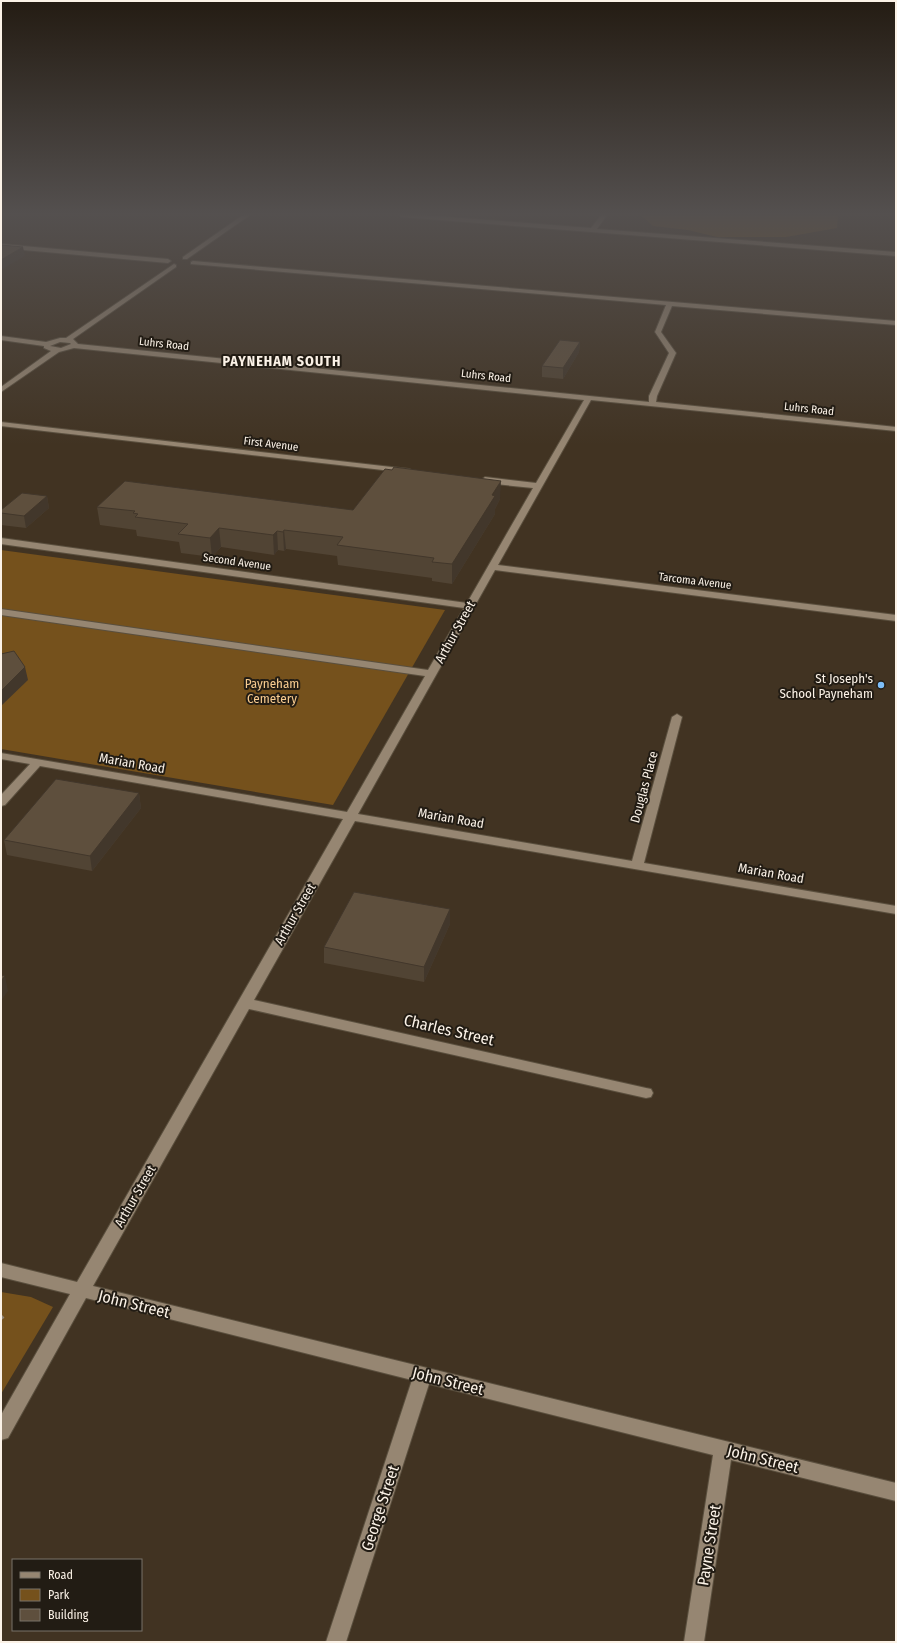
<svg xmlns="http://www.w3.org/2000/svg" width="897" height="1643" viewBox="0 0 897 1643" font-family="'Fira Sans Condensed',sans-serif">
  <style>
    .green { fill: #75511c }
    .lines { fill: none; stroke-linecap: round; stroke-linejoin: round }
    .minor-casing { stroke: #5a4f3e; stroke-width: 2 }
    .path { stroke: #8f8374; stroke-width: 4; stroke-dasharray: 6 3; stroke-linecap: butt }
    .minor { fill: #968672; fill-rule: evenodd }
    .wall { fill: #514434 }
    .shaded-wall { fill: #42372b }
    .building { fill: #5e4f3d; stroke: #42372b }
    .poi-dot { fill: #7dbef9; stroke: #221c14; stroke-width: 1.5 }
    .labels { text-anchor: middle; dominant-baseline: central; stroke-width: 4; stroke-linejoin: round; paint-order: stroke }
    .far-street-label { font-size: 11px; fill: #fbf2e7; stroke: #221c14 }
    .street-label { font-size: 13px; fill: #fbf2e7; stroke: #221c14 }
    .poi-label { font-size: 13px; fill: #fbf2e7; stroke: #221c14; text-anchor: end }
    .park-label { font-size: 13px; fill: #f9cc90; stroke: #221c14 }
    .far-district-label { font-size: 14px; font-weight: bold; letter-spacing: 1px; fill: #fbf2e7; stroke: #221c14 }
    .near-street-label { font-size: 16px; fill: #fbf2e7; stroke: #221c14 }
  </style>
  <rect width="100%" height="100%" fill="#413322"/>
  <g class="green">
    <polygon points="641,215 838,215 837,228 786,237 717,237 688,230 653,226"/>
    <polygon points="1,550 445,610 333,805 1,749"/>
    <polygon points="1,1292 31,1297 53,1307 1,1394"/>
  </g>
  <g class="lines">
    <defs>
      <g id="minor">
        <polygon points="243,215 250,215 187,259 183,259 183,257"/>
        <polygon points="398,215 425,215 591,228 601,215 607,215 597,229 896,252 896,256 401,217"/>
        <polygon points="1,244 168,259 171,261 168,263 1,248"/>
        <path d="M193 261 896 321V325L672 306 661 332 676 353 657 396 656 402 896 427V431L591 400 498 565 896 615V621L495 570 358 814 632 861 672 717 677 714 682 717 644 863 896 906V914L355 821 254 1000 646 1088 651 1089 653 1093 651 1097 646 1098 249 1009 93 1286 896 1483V1501L731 1460 704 1642H684L713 1455 429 1384 346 1642H326L412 1380 86 1298 8 1438 1 1440V1415L70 1294 1 1277V1263L77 1282 343 819 40 766 5 805 1 806V795L30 764 1 759V753L347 812 425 676 1 615V609L428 670 464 608 1 544V538L467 603 533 488 485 483 481 480 485 477 536 483 584 400 74 348 59 352 1 392V387L51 351 44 348V346L1 340V336L46 342 60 338H66L174 264 176 265V267L73 339 78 344 649 402V396L669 353 655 332 666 305 191 264V262ZM60 342 70 343 71 344 61 348 50 346Z"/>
        <polygon points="1,422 409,469 413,471 409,473 1,426"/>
      </g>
    </defs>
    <use href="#minor" class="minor-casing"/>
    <polyline class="path" points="1,1318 3,1316"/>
    <use href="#minor" class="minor"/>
  </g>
  <g class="wall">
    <polygon points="580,342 579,352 563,379 542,377 542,366"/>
    <polygon points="47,496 49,508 26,528 1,525 1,510"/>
    <polygon points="500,499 495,509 495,514 452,584 432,581 432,578 338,565 337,556 286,549 284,551 278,550 274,555 221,547 212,557 181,553 179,542 137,536 136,530 100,525 97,507 353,510"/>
    <polygon points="139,793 141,808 92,871 7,855 4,840"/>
    <polygon points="450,909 450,924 424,982 324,963 324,947"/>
  </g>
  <g class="shaded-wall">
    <polygon points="23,247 25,256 1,270 1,260"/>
    <polygon points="580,342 579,352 563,379 563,368"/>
    <polygon points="501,481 500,499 495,509 495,514 452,584 452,564"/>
    <polygon points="47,496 49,508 26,528 24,516"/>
    <polygon points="219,528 221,547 212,557 210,538"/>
    <polygon points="284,530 286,549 284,551 283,532"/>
    <polygon points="277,531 278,550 274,555 273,535"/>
    <polygon points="25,667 28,680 1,706 1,691"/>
    <polygon points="139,793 141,808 92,871 90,856"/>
    <polygon points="450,909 450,924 424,982 424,967"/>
    <polygon points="5,976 8,991 1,1001 1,981"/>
  </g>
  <g class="building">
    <polygon points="1,245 23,247 1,260"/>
    <polygon points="560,340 580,342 563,368 542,366"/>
    <polygon points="394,467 501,481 492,495 495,496 452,564 432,562 434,558 337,545 343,537 284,530 283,532 277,531 273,535 219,528 210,538 178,534 188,524 135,517 138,514 133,513 135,511 97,507 125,481 353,510 385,469 392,470"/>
    <polygon points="22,493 47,496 24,516 1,513 1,510"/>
    <polygon points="14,651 25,667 1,691 1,654"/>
    <polygon points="56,779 139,793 90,856 4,840"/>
    <polygon points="354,892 450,909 424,967 324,947"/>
    <polygon points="1,975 5,976 1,981"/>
  </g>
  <linearGradient id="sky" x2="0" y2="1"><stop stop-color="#241c13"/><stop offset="0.48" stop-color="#54504f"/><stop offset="1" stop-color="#54504f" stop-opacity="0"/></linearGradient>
  <rect width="897" height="445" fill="url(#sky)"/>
  <circle class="poi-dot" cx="881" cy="685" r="4"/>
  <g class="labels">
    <g class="far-street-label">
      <text transform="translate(164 344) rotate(6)">Luhrs Road</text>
      <text transform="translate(486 376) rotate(6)">Luhrs Road</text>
      <text transform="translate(809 409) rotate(6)">Luhrs Road</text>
      <text transform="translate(271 444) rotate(7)">First Avenue</text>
      <text transform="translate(237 562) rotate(8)">Second Avenue</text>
      <text transform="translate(695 581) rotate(7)">Tarcoma Avenue</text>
    </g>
    <g class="street-label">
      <text transform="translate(455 632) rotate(-61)">Arthur Street</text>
      <text transform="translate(132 763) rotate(10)">Marian Road</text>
      <text transform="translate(644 787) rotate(-75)">Douglas Place</text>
      <text transform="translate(451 818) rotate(10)">Marian Road</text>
      <text transform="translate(771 873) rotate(10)">Marian Road</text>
      <text transform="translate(295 914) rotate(-60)">Arthur Street</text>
      <text transform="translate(135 1196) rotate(-60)">Arthur Street</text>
    </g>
    <g class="poi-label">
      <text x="873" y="678">St Joseph's<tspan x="873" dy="15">School Payneham</tspan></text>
    </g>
    <g class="park-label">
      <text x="272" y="683">Payneham<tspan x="272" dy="15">Cemetery</tspan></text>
    </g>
    <g class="far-district-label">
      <text x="282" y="361">PAYNEHAM SOUTH</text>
    </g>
    <g class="near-street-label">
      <text transform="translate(449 1030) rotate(13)">Charles Street</text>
      <text transform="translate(134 1304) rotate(14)">John Street</text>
      <text transform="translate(448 1381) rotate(14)">John Street</text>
      <text transform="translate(763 1459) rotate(14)">John Street</text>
      <text transform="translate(380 1508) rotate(-72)">George Street</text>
      <text transform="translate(709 1545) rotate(-81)">Payne Street</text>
    </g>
  </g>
  <rect width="897" height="1643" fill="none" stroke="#fbf2e7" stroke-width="4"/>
  <rect x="12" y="1559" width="130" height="72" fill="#221c14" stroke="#797268"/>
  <rect x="20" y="1572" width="20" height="6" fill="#968672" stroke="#797268"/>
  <text x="48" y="1579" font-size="12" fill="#fbf2e7">Road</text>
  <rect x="20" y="1589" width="20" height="12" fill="#75511c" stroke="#797268"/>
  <text x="48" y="1599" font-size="12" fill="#fbf2e7">Park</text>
  <rect x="20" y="1609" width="20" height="12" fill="#5e4f3d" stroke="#797268"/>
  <text x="48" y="1619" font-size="12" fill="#fbf2e7">Building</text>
</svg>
